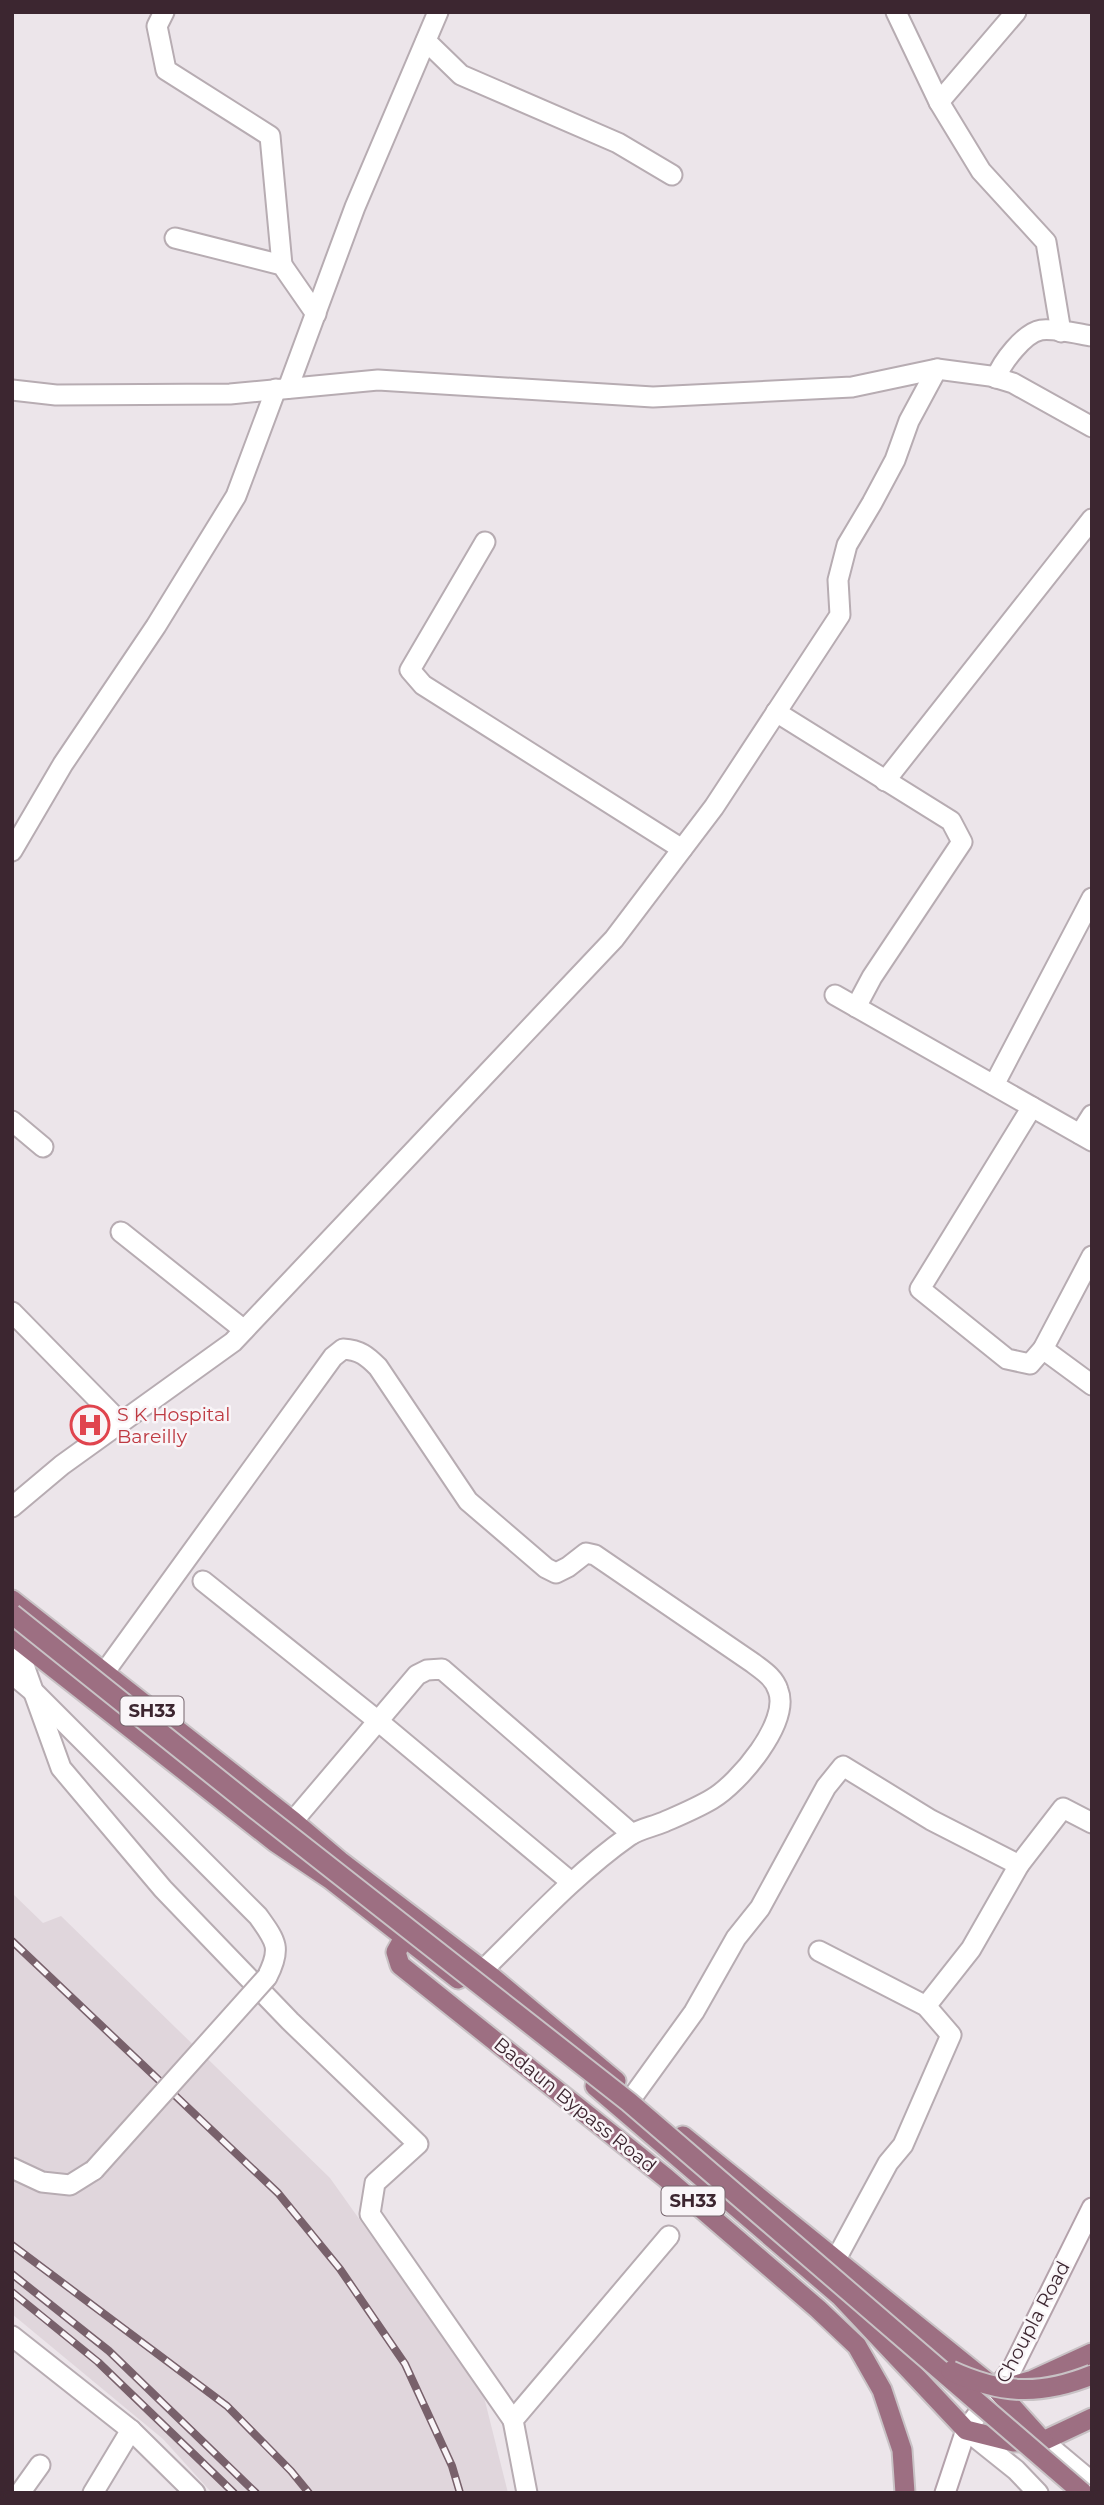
<svg xmlns="http://www.w3.org/2000/svg" width="1104" height="2505" viewBox="0 0 1104 2505" font-family="Montserrat,sans-serif">
  <style>
    .built { fill: #e0d6dc }
    .lines { fill: none; stroke-linecap: round; stroke-linejoin: round }
    .minor-casing { stroke: #b7acb2; stroke-width: 23 }
    .tertiary-casing { stroke: #b7acb2; stroke-width: 23 }
    .secondary-casing { stroke: #b4a2ab; stroke-width: 23 }
    .primary-casing { stroke: #c8c2c5; stroke-width: 23 }
    .minor { stroke: #fff; stroke-width: 19 }
    .tertiary { stroke: #fff; stroke-width: 19 }
    .secondary { stroke: #fff; stroke-width: 19 }
    .primary { stroke: #9d6f82; stroke-width: 19 }
    .rail-casing { stroke: #78616b; stroke-width: 8 }
    .rail { stroke: #f9f5f8; stroke-width: 5; stroke-dasharray: 16; stroke-linecap: butt }
    .tertiary-bridge-casing { stroke: #b7acb2; stroke-width: 23; stroke-linecap: butt }
    .primary-bridge-casing { stroke: #c8c2c5; stroke-width: 23; stroke-linecap: butt }
    .tertiary-bridge { stroke: #fff; stroke-width: 19 }
    .primary-bridge { stroke: #9d6f82; stroke-width: 19 }
    .labels { text-anchor: middle; dominant-baseline: central; stroke-width: 5; stroke-linejoin: round; paint-order: stroke }
    .shield { fill: #f9f5f8; stroke: #75646c; stroke-width: 2 }
    .shield-label { font-size: 18px; font-weight: bold; fill: #3c2630 }
    .health-label { font-size: 19px; fill: #be3a42; stroke: #f9f5f8; text-anchor: start }
    .street-label { font-size: 19px; fill: #3c2630; stroke: #f9f5f8 }
  </style>
  <rect width="100%" height="100%" fill="#ece5ea"/>
  <polygon class="built" points="12,1893 43,1923 61,1916 330,2178 483,2393 508,2493 212,2493 163,2439 12,2314"/>
  <g class="lines">
    <defs>
      <g id="minor">
        <polyline points="164,12 157,26 166,70 270,136 282,265"/>
        <polyline points="896,12 939,102 981,171 1046,242 1061,332"/>
        <polyline points="426,41 461,75 618,143 672,175"/>
        <polyline points="939,102 1016,12"/>
        <polyline points="175,238 282,265 316,314"/>
        <path d="M996 378C1002 362 1024 333 1041 330 1054 328 1079 334 1092 336"/>
        <polyline points="288,388 355,207 438,12"/>
        <polyline points="12,390 56,395 230,394 378,380 653,397 852,387 937,369 990,376 1013,383 1092,427"/>
        <polyline points="485,542 410,670 423,685 682,849"/>
        <polyline points="776,712 951,821 962,842 872,977 856,1007"/>
        <polyline points="885,781 1092,519"/>
        <polyline points="12,851 63,764 156,626 236,496 276,389"/>
        <polyline points="835,995 1092,1141"/>
        <polyline points="994,1085 1092,898"/>
        <polyline points="1032,1107 920,1289 1007,1359 1030,1364 1043,1349 1092,1256"/>
        <polyline points="12,1121 43,1147"/>
        <polyline points="1080,1134 1092,1115"/>
        <polyline points="121,1232 244,1330"/>
        <polyline points="12,1312 121,1423"/>
        <polyline points="1043,1349 1092,1385"/>
        <polyline points="12,1507 62,1465 233,1342 614,939 714,807 840,615 838,580 847,545 872,503 895,460 909,421 937,369"/>
        <polyline points="203,1581 378,1721 571,1882"/>
        <polyline points="13,1635 61,1768 163,1889 290,2021 418,2144 375,2183 370,2214 513,2420"/>
        <path d="M104 1673 333 1357 343 1349C360 1350 367 1356 378 1367L468 1501 546 1568 556 1573 568 1567 586 1553 595 1555 753 1663C762 1670 774 1677 778 1690 791 1722 738 1784 712 1799 697 1808 680 1815 664 1822 652 1827 639 1829 629 1836 575 1874 530 1924 483 1970"/>
        <polyline points="283,1833 417,1675 427,1670 442,1669 632,1834"/>
        <polyline points="819,1951 926,2006 951,2035 903,2145 888,2163 835,2261"/>
        <polyline points="926,2006 971,1949 1019,1865 1063,1808 1092,1823"/>
        <polyline points="634,2095 694,2012 736,1938 760,1908 826,1787 843,1766 931,1820 1019,1865"/>
        <polyline points="12,2336 131,2430 195,2493"/>
        <polyline points="20,2493 40,2465"/>
        <polyline points="93,2493 131,2430"/>
        <polyline points="527,2493 513,2420 669,2236"/>
      </g>
      <g id="tertiary">
        <path d="M12 1674 36 1694 258 1916C276 1941 282 1948 267 1977"/>
        <polyline points="12,2168 42,2182 70,2185 94,2170"/>
        <polyline points="966,2430 1016,2470 1038,2493"/>
        <polyline points="1043,2441 1092,2482"/>
      </g>
      <polyline id="secondary" points="945,2493 966,2430 1013,2367 1092,2208"/>
      <g id="primary">
        <polyline points="12,1600 293,1821 340,1861 492,1977 616,2081"/>
        <polyline points="12,1635 275,1842 330,1879 458,1979"/>
        <polyline points="410,1927 396,1952 400,1965 666,2178 818,2309 857,2346 882,2390 902,2450 905,2493"/>
        <polyline points="595,2086 840,2296 966,2430 1014,2442 1043,2441 1092,2418"/>
        <polyline points="683,2136 997,2390 1043,2441"/>
        <polyline points="1009,2387 1033,2380 1092,2353"/>
      </g>
    </defs>
    <use href="#minor" class="minor-casing"/>
    <use href="#tertiary" class="tertiary-casing"/>
    <use href="#secondary" class="secondary-casing"/>
    <use href="#primary" class="primary-casing"/>
    <use href="#minor" class="minor"/>
    <use href="#tertiary" class="tertiary"/>
    <use href="#secondary" class="secondary"/>
    <use href="#primary" class="primary"/>
    <defs>
      <g id="rail">
        <polyline points="12,1941 278,2193 340,2269 405,2364 452,2466 460,2493"/>
        <polyline points="12,2245 227,2406 291,2471 309,2493"/>
        <polyline points="12,2274 109,2351 256,2493"/>
        <polyline points="12,2292 98,2362 234,2493"/>
      </g>
    </defs>
    <use href="#rail" class="rail-casing"/>
    <use href="#rail" class="rail"/>
    <defs>
      <polyline id="tertiary-bridge" points="94,2170 267,1977"/>
      <g id="primary-bridge">
        <polyline points="12,1614 257,1810 629,2102 1083,2493"/>
        <path d="M951 2371C1001 2394 1040 2396 1092 2375"/>
      </g>
    </defs>
    <use href="#tertiary-bridge" class="tertiary-bridge-casing"/>
    <use href="#primary-bridge" class="primary-bridge-casing"/>
    <use href="#tertiary-bridge" class="tertiary-bridge"/>
    <use href="#primary-bridge" class="primary-bridge"/>
  </g>
  <defs>
    <symbol id="hospital-ring" viewBox="-11 -11 22 22"><circle r="9.5" fill="#f9f5f8" stroke="#e0444e" stroke-width="1.5"/><path d="M-5-5h3v3.5h4V-5h3V5h-3V1.5h-4V5h-3Z" fill="#e0444e"/></symbol>
  </defs>
  <g fill-rule="evenodd">
    <use href="#hospital-ring" x="68" y="1403" width="44" height="44"/>
  </g>
  <g class="labels">
    <g class="shield">
      <rect x="120.5" y="1696.5" width="63" height="29" rx="5"/>
      <rect x="661.5" y="2186.5" width="63" height="29" rx="5"/>
    </g>
    <g class="shield-label">
      <text x="152" y="1711">SH33</text>
      <text x="693" y="2201">SH33</text>
    </g>
    <g class="health-label">
      <text x="117" y="1414">S K Hospital<tspan x="117" dy="22">Bareilly</tspan></text>
    </g>
    <g class="street-label">
      <text transform="translate(575 2105) rotate(39)">Badaun Bypass Road</text>
      <text transform="translate(1033 2322) rotate(-62)">Choupla Road</text>
    </g>
  </g>
  <rect width="1104" height="2505" fill="none" stroke="#3c2630" stroke-width="28"/>
</svg>
